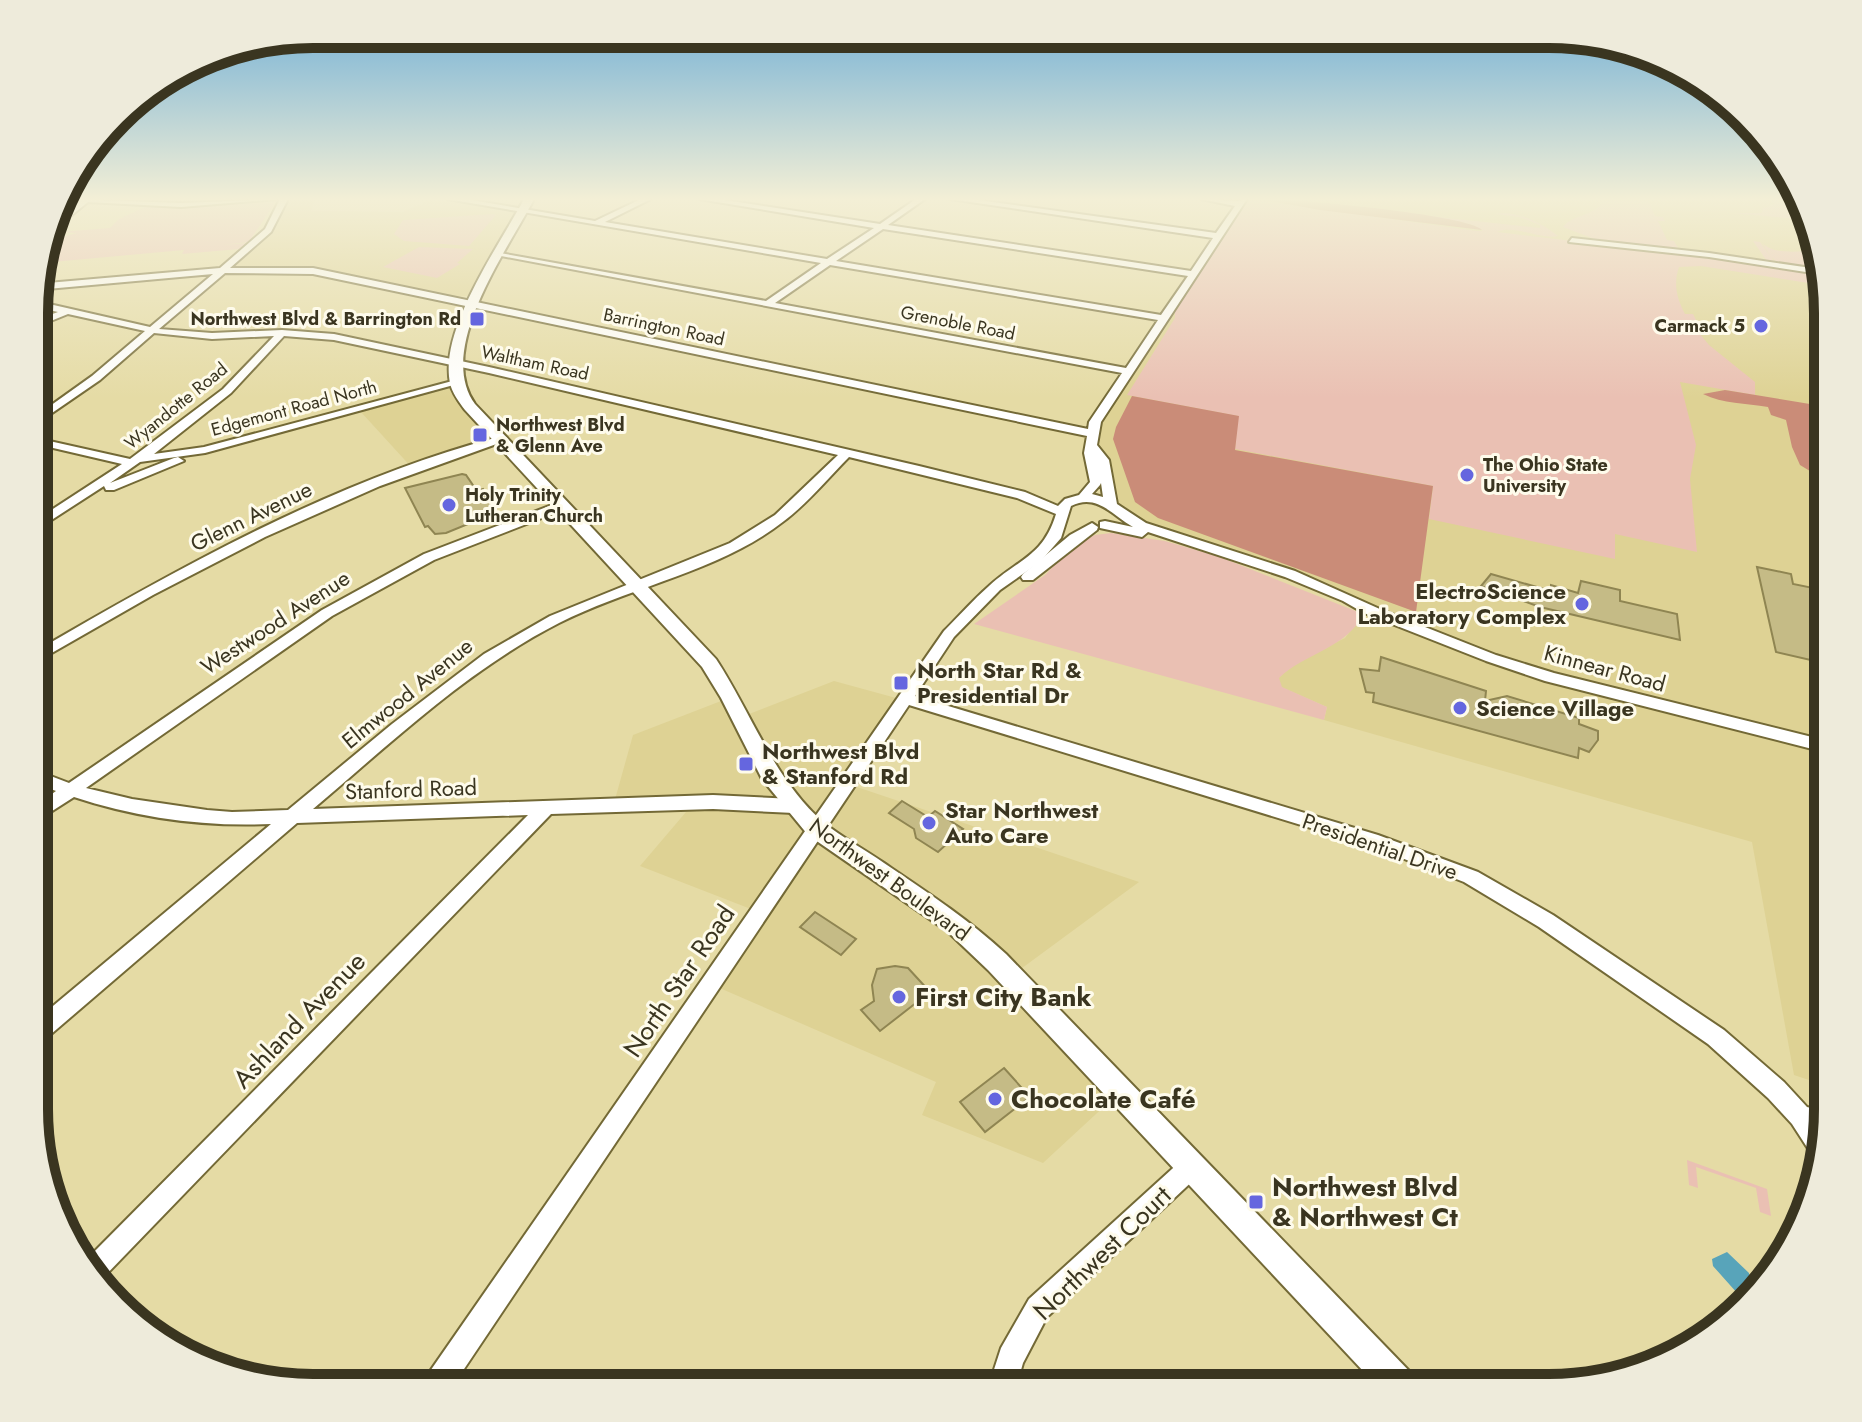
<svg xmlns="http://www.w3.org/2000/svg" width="1862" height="1422" viewBox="0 0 1862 1422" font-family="Jost,sans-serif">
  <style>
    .built { fill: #ded294 }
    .green { fill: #eac0b3 }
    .forest { fill: #ca8c78 }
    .water { fill: #58a4ba }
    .building { fill: #c5bb86; stroke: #8f8552; stroke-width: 2 }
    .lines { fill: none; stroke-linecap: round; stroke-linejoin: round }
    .minor-casing { stroke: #736936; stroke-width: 4 }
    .major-casing { stroke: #736936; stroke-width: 4 }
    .minor { fill: #fff; fill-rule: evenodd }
    .major { fill: #fff; fill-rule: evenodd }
    .poi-dot { fill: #6566df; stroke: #fefbeb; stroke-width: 3 }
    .labels { text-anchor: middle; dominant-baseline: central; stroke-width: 6; stroke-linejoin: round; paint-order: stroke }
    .far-poi-label { font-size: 18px; font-weight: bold; fill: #3a3520; stroke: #fefbeb; text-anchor: start }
    .far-street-label { font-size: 18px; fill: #3a3520; stroke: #fefbeb }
    .street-label { font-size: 22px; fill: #3a3520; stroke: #fefbeb }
    .poi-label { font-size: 22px; font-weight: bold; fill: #3a3520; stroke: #fefbeb; text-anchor: start }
    .near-street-label { font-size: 26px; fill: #3a3520; stroke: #fefbeb }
    .near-poi-label { font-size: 26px; font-weight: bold; fill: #3a3520; stroke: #fefbeb; text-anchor: start }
    .rim { fill: none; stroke: #3a3520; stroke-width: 10 }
  </style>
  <rect width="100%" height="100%" fill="#e5dba5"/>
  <g class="built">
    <polygon points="292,199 315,199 311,211 403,212 432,199 443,199 516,212 473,293 467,296 452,297 328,270 234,267 263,241"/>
    <polygon points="1243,199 1801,199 1828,313 1827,1086 1794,1075 1752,842 1324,720 1327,707 1281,687 1278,678 1300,660 1345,638 1363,614 1375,613 1349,597 1165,533 1115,509 1091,445 1095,422"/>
    <polygon points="463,383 481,412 509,440 414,470 361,412"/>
    <polygon points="834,681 907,701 851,785 1139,882 1014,974 1122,1090 1043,1163 922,1115 936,1082 708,983 756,911 640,866 686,812 693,799 614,803 633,735 734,696 744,716"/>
  </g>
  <g class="green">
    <path d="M1249 199 1477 231H1483L1470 224 1419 215 1540 228V225L1520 217 1496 214C1515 210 1542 223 1558 236 1538 240 1515 224 1497 232 1604 245 1712 257 1819 273L1821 285 1701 266 1679 267C1673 284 1677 299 1685 314H1693L1696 320 1689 321 1709 345 1755 382V395L1680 382 1696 445 1690 479 1697 552 1615 534V559L1429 519 1433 486 1235 449 1238 416 1127 395 1175 318V310Z"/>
    <path d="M1604 199H1647L1655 216 1663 217 1665 221H1658L1667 240 1674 241 1678 248 1600 241 1563 227C1572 214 1596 217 1604 199Z"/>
    <polygon points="1794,199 1801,199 1806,220 1734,213 1762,213 1763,208 1775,204 1771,201 1794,201 1800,207"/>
    <polygon points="276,201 249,242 222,245 247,243 239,249 182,254 184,250 41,263 48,242 53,240 51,239 58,233 66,236 77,233 60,232 110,228 119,219 147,206"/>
    <polygon points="493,214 496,215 469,246 404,241 394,234 403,220"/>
    <path d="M1753 241 1760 242 1771 257 1762 243C1775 255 1796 251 1814 251L1818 269 1776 262 1772 257 1774 262 1767 261Z"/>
    <polygon points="419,247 473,249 457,263 460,264 437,278 383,267"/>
    <path d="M1111 533 1165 541 1220 557 1363 614C1349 647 1303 654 1279 678L1282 687 1327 707 1324 720 974 624 1045 575 1074 545 1095 535Z"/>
    <polygon points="1687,1160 1767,1189 1771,1216 1760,1212 1756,1188 1696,1167 1698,1188 1689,1185"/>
  </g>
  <g class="forest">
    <path d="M1260 199C1293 199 1465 214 1482 230L1320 210Z"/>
    <path d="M1725 390 1828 407V482L1800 465 1792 447 1786 420 1771 415 1768 407C1746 403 1723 404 1703 394Z"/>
    <polygon points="1132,396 1239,416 1235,450 1433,486 1416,612 1158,518 1135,502 1113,439 1116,427"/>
  </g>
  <polygon class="water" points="1727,1252 1749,1273 1750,1279 1760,1291 1746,1303 1713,1266 1712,1259"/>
  <g class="building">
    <polygon points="462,474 466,475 477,491 483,489 493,504 490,515 446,533 435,534 428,526 425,527 405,488"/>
    <polygon points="1757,567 1791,574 1793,584 1828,591 1828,664 1776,652"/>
    <polygon points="1491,574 1551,591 1551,585 1578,593 1581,581 1620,590 1620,601 1677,614 1680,640 1540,607 1481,586"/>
    <polygon points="1381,657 1486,691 1485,701 1507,696 1579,718 1579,724 1598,731 1598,740 1589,752 1579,748 1578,758 1373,702 1374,693 1366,692 1360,669 1379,671"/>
    <polygon points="902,801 928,817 935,811 963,829 938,852 916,838 914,829 889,813"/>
    <polygon points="815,912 856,939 841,955 800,927"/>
    <polygon points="895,966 908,968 930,992 880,1031 861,1010 874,1001 872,985 877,969"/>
    <polygon points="1004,1068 1030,1097 985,1132 960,1102"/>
  </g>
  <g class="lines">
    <defs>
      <g id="minor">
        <polygon points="71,199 181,203 277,199 181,207 88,202 52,231 55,223 80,201"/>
        <path d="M280 199H288L271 232 230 268H313L1088 429 1089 422 1122 373 496 255 500 253 766 301 821 263 447 199H465L595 221 641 199H651L605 222 827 259 874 228 699 199H718L880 224 916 199H925L888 225 1191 271 1213 238 950 199H971L1216 233 1235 206 1201 199 1238 201 1247 199 1101 422 1097 445 1109 460 1117 504 1146 523 1295 571 1382 610 1496 655 1554 673 1828 741V753L1545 681 1486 661 1364 613 1343 601 1285 577 1148 532 1142 537 1100 528V522L1105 521 1133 527C1112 515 1097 493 1071 506L1061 538 1040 562 1000 590 954 637 915 696 1378 835 1478 872 1553 915 1724 1030 1784 1082 1807 1107 1827 1112V1128L1820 1161 1814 1158 1792 1124 1768 1098 1708 1044 1539 927 1464 882 1373 847 909 705 452 1387H423L426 1377 944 631C959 616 973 600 989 586 1018 559 1043 557 1056 514L1017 498 849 457C828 478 808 503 784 521 719 572 631 586 559 623 467 670 391 743 313 809L713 795 794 799 800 801 803 806 800 811 794 813 713 809 551 814 100 1281 85 1261 528 815 297 823 43 1041 35 1044V1021L271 824C205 827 137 818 74 797L35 822V806L56 791 35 783V770L69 783 322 610 424 554 557 503H565V509L434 560 332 616 86 788 132 799 207 810 232 812 288 810 392 724 484 654 550 616 730 543 775 515 838 455 489 373 334 340 284 336 231 393 154 454 204 447 456 380 461 383 205 453 140 462 110 483 174 458 178 457 184 461 114 490H106L104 486 36 530V520L122 464 36 444V438L130 459 223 389 274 336 212 339 154 333 100 380 36 424V416L92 376 145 331 68 314 36 327V320L58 312 36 307V301L150 327 213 274 36 290V284L220 268 265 229ZM883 229 1188 276 1161 315 836 261ZM830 265 1158 320 1126 368 775 303ZM225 273 313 274 1087 436 1084 453 1090 482 1079 495 1065 499 1058 506 1025 492 919 466 489 367 334 334 282 330 212 333 159 329ZM1101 483 1103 497 1092 494 1100 485Z"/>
        <polygon points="1572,238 1709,253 1818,269 1819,274 1709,257 1569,242"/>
        <path d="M498 437 504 440 502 442 380 486 265 537 153 595 36 662V651C182 566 334 481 498 437Z"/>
        <polygon points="1092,523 1098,527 1097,530 1033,580 1023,580 1021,577 1023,574 1070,535"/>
        <polygon points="1191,1155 1199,1159 1203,1167 1199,1175 1047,1317 1023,1363 1016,1388 988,1388 1001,1348 1029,1299 1183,1159"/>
      </g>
      <path id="major" d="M524 199H534C507 251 435 349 475 404L716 659C751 712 773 778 823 822 841 837 864 849 884 863 927 892 968 919 1006 954L1414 1376 1419 1388H1379L988 970 947 931 808 835 762 779 721 698 702 667 465 410C459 402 452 393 450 383 439 329 499 246 524 199Z"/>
    </defs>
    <use href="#minor" class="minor-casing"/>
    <use href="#major" class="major-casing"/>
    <use href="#minor" class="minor"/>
    <use href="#major" class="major"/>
  </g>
  <linearGradient id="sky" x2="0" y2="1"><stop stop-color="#6eaed6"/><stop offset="0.5" stop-color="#f3efd6"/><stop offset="1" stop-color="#f3efd6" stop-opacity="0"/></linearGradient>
  <rect width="1862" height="398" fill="url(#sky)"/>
  <g class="poi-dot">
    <rect x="469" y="311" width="16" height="16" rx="4"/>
    <circle cx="1761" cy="326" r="8"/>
    <rect x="472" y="427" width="16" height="16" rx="4"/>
    <circle cx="1467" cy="475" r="8"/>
    <circle cx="449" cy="505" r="8"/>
    <circle cx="1582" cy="604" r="8"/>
    <rect x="893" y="675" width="16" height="16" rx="4"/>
    <circle cx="1460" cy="708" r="8"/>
    <rect x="738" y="756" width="16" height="16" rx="4"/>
    <circle cx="929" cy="823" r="8"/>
    <circle cx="899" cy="997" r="8"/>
    <circle cx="995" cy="1099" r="8"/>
    <rect x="1248" y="1194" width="16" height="16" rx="4"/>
  </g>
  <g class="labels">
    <g class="far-poi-label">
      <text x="461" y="319" text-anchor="end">Northwest Blvd &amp; Barrington Rd</text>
      <text x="1745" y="326" text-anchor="end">Carmack 5</text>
      <text x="496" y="425">Northwest Blvd<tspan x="496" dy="21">&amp; Glenn Ave</tspan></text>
      <text x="1483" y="465">The Ohio State<tspan x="1483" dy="21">University</tspan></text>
      <text x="465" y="495">Holy Trinity<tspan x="465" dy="21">Lutheran Church</tspan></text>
    </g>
    <g class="far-street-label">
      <text transform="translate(958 323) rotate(11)">Grenoble Road</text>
      <text transform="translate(664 327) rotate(12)">Barrington Road</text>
      <text transform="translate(535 363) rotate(12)">Waltham Road</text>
      <text transform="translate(176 406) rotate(-39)">Wyandotte Road</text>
      <text transform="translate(294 408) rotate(-15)">Edgemont Road North</text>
    </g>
    <g class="street-label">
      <text transform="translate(251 516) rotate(-26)">Glenn Avenue</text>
      <text transform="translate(275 622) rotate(-33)">Westwood Avenue</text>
      <text transform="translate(1605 668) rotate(15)">Kinnear Road</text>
      <text transform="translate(407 693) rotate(-39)">Elmwood Avenue</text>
      <text transform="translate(411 789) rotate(-2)">Stanford Road</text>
      <text transform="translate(1380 846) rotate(19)">Presidential Drive</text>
      <text transform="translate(890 879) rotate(36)">Northwest Boulevard</text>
    </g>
    <g class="poi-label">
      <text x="1566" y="591" text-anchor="end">ElectroScience<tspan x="1566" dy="25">Laboratory Complex</tspan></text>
      <text x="917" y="670">North Star Rd &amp;<tspan x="917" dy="25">Presidential Dr</tspan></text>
      <text x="1476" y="708">Science Village</text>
      <text x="762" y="751">Northwest Blvd<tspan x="762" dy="25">&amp; Stanford Rd</tspan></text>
      <text x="945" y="810">Star Northwest<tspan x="945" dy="25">Auto Care</tspan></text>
    </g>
    <g class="near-street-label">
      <text transform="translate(679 981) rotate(-56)">North Star Road</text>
      <text transform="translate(299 1020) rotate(-46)">Ashland Avenue</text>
      <text transform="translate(1102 1253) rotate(-44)">Northwest Court</text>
    </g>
    <g class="near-poi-label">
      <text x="915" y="997">First City Bank</text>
      <text x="1011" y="1099">Chocolate Café</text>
      <text x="1272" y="1187">Northwest Blvd<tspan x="1272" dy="30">&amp; Northwest Ct</tspan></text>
    </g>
  </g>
  <path d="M0 0H1862V1422H0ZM313 48H1549A265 265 0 0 1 1814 313V1109A265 265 0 0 1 1549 1374H313A265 265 0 0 1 48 1109V313A265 265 0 0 1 313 48Z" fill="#eeebdb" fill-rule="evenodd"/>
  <path class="rim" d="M313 48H1549A265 265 0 0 1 1814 313V1109A265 265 0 0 1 1549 1374H313A265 265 0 0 1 48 1109V313A265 265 0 0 1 313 48Z"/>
</svg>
